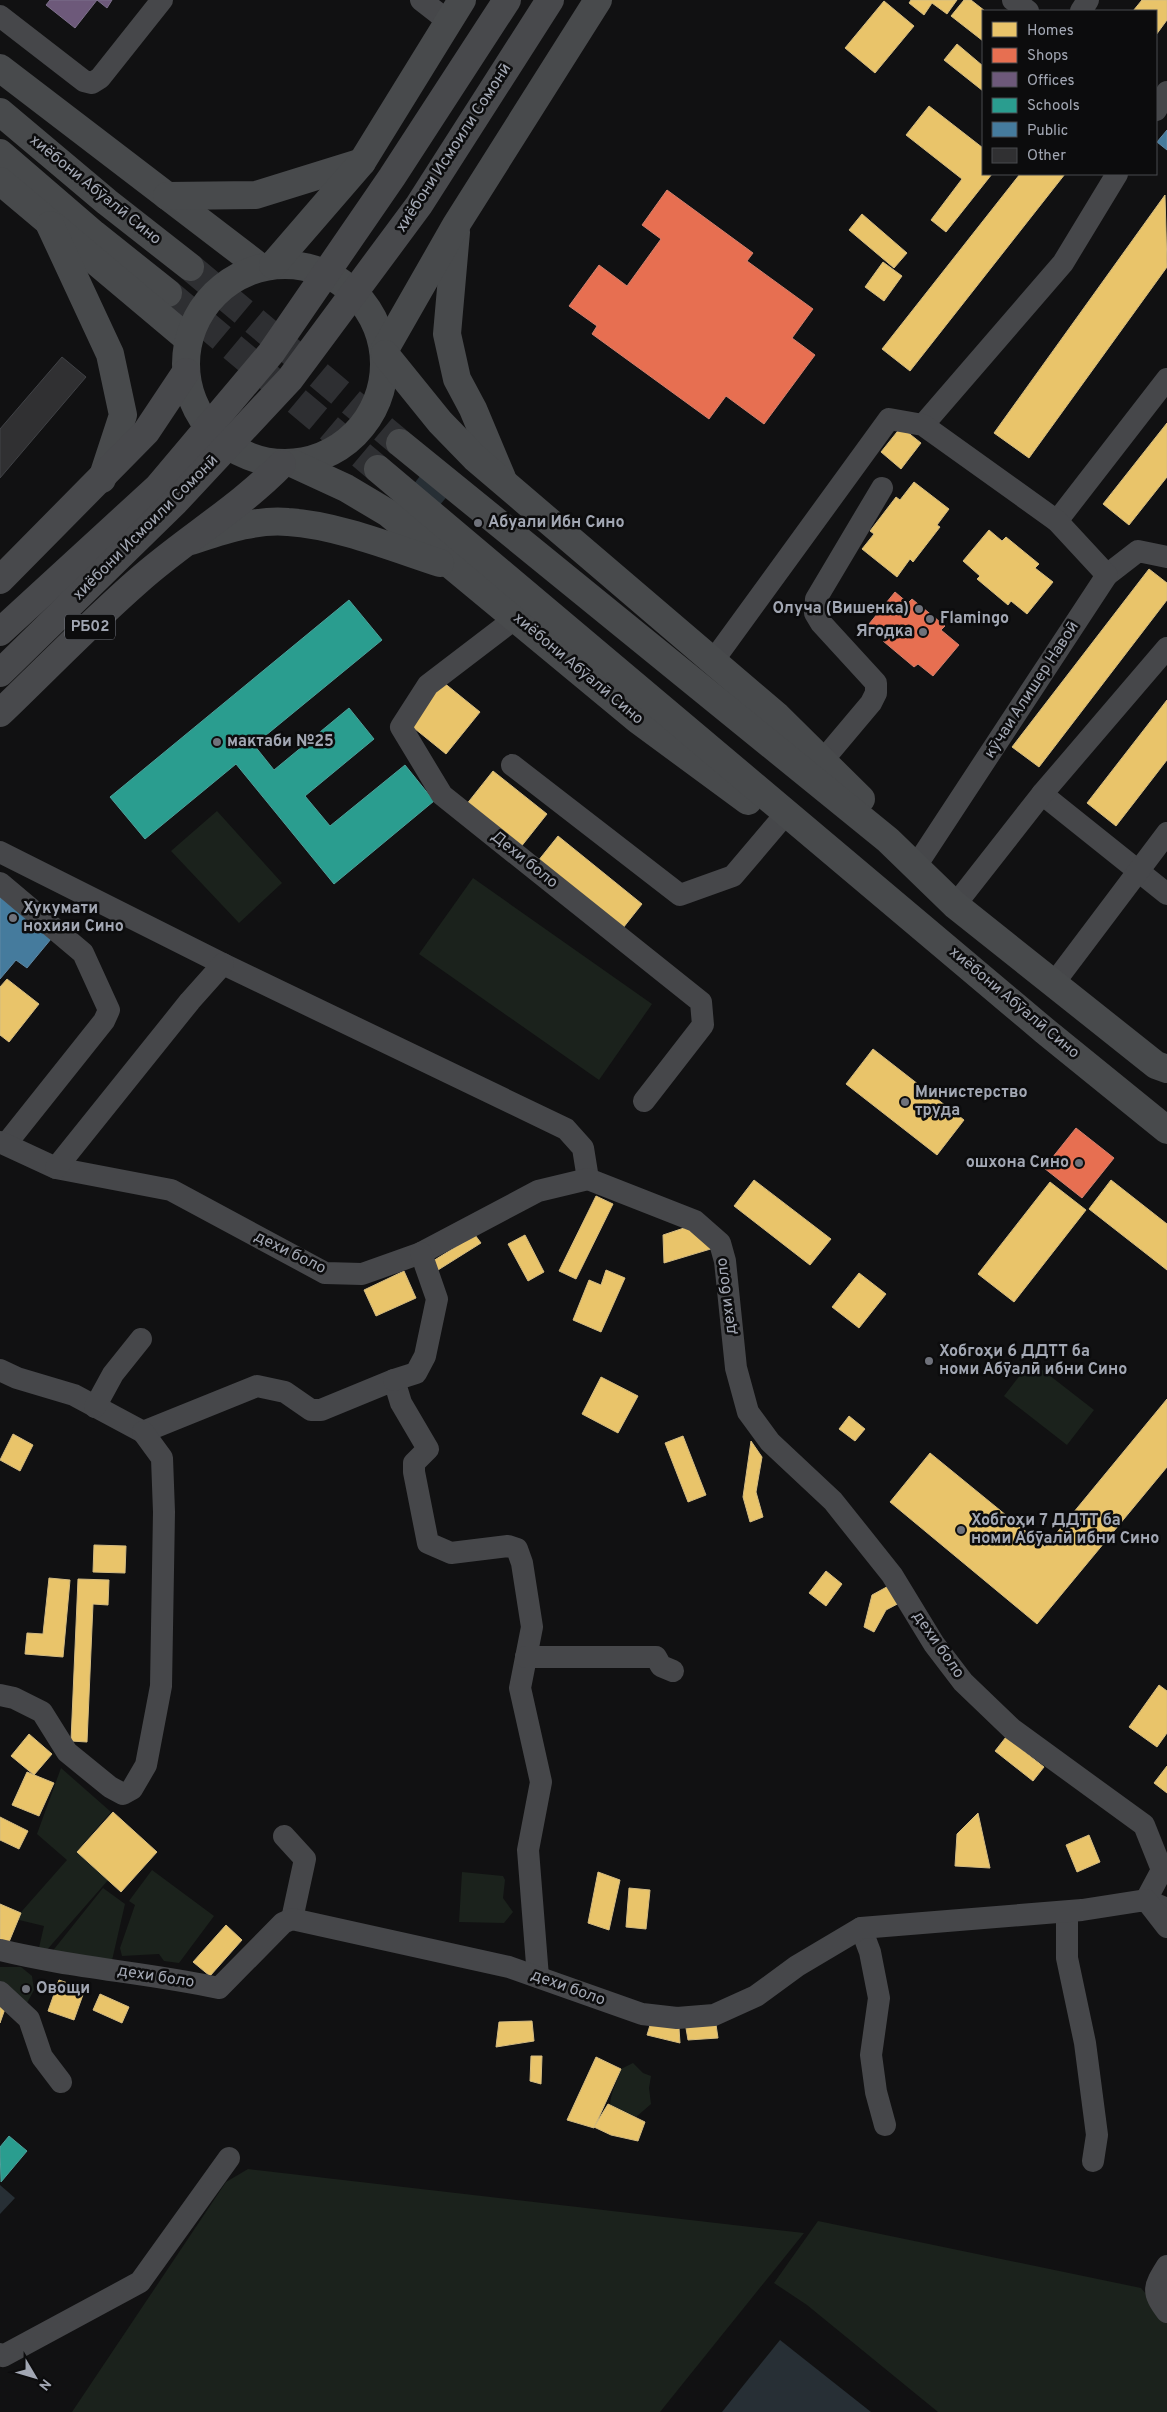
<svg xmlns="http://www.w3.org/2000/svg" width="1167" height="2412" viewBox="0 0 1167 2412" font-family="Overpass,sans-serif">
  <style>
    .green { fill: #1b221c }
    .water { fill: #272f35 }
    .homes { fill: #e9c46a; stroke: #d4bb80 }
    .shops { fill: #e76f51; stroke: #d2806e }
    .offices { fill: #6d597a; stroke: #7d708b }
    .schools { fill: #2a9d8f; stroke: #4ea09a }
    .public { fill: #457b9d; stroke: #6188a4 }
    .building { fill: #303032; stroke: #404246 }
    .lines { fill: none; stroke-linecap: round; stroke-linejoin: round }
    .major-tunnel { stroke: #2e2f32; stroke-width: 28; stroke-dasharray: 28 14; stroke-linecap: butt }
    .minor { stroke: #46474a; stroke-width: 22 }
    .major { stroke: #484a4c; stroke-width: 28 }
    .highway { stroke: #48494c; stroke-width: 28 }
    .highway-bridge { stroke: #48494c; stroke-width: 28 }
    .poi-dot { fill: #6f727b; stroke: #0c0c0d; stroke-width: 2 }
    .labels { text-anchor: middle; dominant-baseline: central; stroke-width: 5; stroke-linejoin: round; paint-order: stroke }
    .shield { fill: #0c0c0d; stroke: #757881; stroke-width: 1 }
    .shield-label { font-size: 15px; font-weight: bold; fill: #a2a7b3 }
    .street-label { font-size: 16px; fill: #a2a7b3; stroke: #0c0c0d }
    .poi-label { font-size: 16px; font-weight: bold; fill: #a2a7b3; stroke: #0c0c0d; text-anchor: start }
  </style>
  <rect width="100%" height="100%" fill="#111112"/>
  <g class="green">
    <polygon points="217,811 282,883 239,923 171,851"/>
    <polygon points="473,878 652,1004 599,1080 419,954"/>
    <polygon points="1031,1361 1094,1410 1067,1445 1004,1396"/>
    <polygon points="61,1768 111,1812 77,1851 109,1879 45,1952 51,1953 103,1888 125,1904 110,1969 38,1952 44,1926 15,1919 67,1860 37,1834"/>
    <polygon points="152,1870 214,1916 179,1963 164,1961 159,1954 122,1956 120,1948 135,1905 129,1901"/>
    <polygon points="462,1872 503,1876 505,1880 503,1898 513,1912 504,1923 459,1922"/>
    <polygon points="0,1967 21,1967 32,1976 34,1990 27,2003 0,1994"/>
    <path d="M633 2063 643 2073 651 2076 649 2088 651 2104 636 2117 610 2105C611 2091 617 2082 621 2069Z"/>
    <polygon points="248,2169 804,2233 660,2412 72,2412 226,2182"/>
    <polygon points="818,2221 1141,2288 1167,2318 1167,2412 938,2412 807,2305 774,2283"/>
  </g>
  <g class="water">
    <polygon points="428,466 455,487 439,506 413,485"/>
    <polygon points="0,2185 15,2198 0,2214"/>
    <polygon points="780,2340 871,2412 722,2412"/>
  </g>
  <g class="homes">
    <polygon points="911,0 957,0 947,14 932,3 924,15 909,3"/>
    <polygon points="964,0 971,0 985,11 983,11 983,41 951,16"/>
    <polygon points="1142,0 1167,0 1167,20 1156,35 1156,11 1133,11"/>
    <polygon points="884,1 914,26 875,73 845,48"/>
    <polygon points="957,44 983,66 983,91 944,60"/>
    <polygon points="929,106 983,148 983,174 992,174 946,232 931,220 962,179 906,135"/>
    <polygon points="1020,174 1065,174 910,371 882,349"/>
    <polygon points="1165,195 1167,267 1029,458 994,433"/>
    <polygon points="862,214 907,253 894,268 849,230"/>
    <polygon points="883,262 902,276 884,301 865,287"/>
    <polygon points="1167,423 1167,477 1129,525 1103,504"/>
    <polygon points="901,427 921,443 901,469 881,452"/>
    <polygon points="914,482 949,509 937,525 940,527 913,562 910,559 897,577 862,549 874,534 870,531 896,497 900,500"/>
    <polygon points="989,530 1002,541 1006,537 1039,564 1035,568 1053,582 1027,614 1011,601 1008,605 977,579 980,576 963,561"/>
    <polygon points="1149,569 1167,583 1167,600 1039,767 1012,747"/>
    <polygon points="443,682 480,712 446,754 409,724"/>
    <polygon points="1167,700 1167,760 1116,826 1087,803"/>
    <polygon points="493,771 547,814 520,848 466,805"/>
    <polygon points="558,836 642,904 619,933 534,866"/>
    <polygon points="7,979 39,1004 9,1042 0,1035 0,987"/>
    <polygon points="873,1049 964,1120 937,1155 846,1084"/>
    <polygon points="754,1180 831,1239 810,1265 734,1206"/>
    <polygon points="1111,1180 1167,1224 1167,1270 1089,1209"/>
    <polygon points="1050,1182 1086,1210 1014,1302 978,1274"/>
    <polygon points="596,1196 613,1204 576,1279 559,1271"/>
    <polygon points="693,1225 714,1248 664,1263 663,1235"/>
    <polygon points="475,1235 481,1243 438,1270 433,1261"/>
    <polygon points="525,1235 544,1272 528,1281 508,1244"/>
    <polygon points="606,1270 625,1278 601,1332 573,1320 589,1280 601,1285"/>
    <polygon points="404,1271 416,1298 376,1316 364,1290"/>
    <polygon points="859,1273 886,1294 859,1328 832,1307"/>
    <polygon points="601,1377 638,1396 618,1433 582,1414"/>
    <polygon points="1167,1399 1167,1467 1037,1624 890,1502 930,1453 1045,1547"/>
    <polygon points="849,1416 865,1429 855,1441 839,1429"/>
    <polygon points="13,1434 33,1445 20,1471 0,1460"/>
    <polygon points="683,1436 706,1495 688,1502 665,1443"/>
    <polygon points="751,1441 762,1457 756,1492 763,1517 750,1522 743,1497"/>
    <polygon points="94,1545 126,1546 125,1573 93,1572"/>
    <polygon points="826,1571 842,1584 826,1606 809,1593"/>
    <polygon points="49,1578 70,1580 63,1657 25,1654 27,1633 43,1634"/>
    <polygon points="78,1579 109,1580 108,1605 93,1604 87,1742 71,1741"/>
    <polygon points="894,1583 903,1601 886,1610 874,1632 864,1627 872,1595"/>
    <polygon points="1159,1685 1167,1691 1167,1733 1157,1747 1129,1727"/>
    <polygon points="29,1734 52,1754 34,1775 11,1756"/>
    <polygon points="1006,1737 1044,1767 1033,1781 995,1751"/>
    <polygon points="1167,1766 1167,1793 1154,1783"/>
    <polygon points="27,1772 54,1783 39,1816 12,1805"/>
    <polygon points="113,1812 157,1852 121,1892 77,1852"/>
    <polygon points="978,1813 990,1868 955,1866 957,1834"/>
    <polygon points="0,1817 28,1831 19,1849 0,1840"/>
    <polygon points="1089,1835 1100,1862 1077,1872 1066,1845"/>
    <polygon points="598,1872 620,1880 609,1930 588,1923"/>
    <polygon points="629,1888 650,1890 646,1929 626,1927"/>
    <polygon points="0,1904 21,1913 9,1942 0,1939"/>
    <polygon points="226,1925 242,1940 210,1976 193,1962"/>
    <polygon points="59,1980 85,1989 74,2020 48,2011"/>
    <polygon points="100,1994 129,2007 122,2023 93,2010"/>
    <polygon points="0,2004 6,2006 0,2023"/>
    <polygon points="715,2018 718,2038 688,2040 685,2022"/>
    <polygon points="532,2021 534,2041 496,2047 499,2022"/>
    <polygon points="651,2022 679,2028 680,2043 647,2035"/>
    <polygon points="531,2056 542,2056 541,2084 530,2081"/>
    <polygon points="596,2057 621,2069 594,2128 567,2120"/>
    <polygon points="608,2104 645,2122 638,2141 611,2135 594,2127"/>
  </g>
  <g class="shops">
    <polygon points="667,190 753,253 747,261 813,309 792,338 815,355 764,424 726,396 709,419 592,334 597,326 569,306 599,265 627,286 661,239 642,225"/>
    <polygon points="895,592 908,603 912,599 945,626 941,630 959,645 933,676 918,664 914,667 883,641 886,638 869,624"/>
    <polygon points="1076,1128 1114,1158 1082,1198 1044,1168"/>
  </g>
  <g class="offices">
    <polygon points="50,0 97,0 75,28 46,5"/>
    <polygon points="97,0 112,0 107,8"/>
  </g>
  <g class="schools">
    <polygon points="349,600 382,640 254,745 274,770 349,708 374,739 305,796 330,826 405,765 434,801 334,884 236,764 145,839 110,797"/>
    <polygon points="9,2136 27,2151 1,2182 0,2147"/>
  </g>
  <g class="public">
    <polygon points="1167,130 1167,150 1157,142"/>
    <polygon points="0,897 51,939 27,968 16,960 0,979"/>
  </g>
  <polygon class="building" points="62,357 86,377 0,478 0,429"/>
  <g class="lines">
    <g class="major-tunnel">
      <polyline points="190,267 400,443"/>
      <polyline points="168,293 378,469"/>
    </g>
    <g class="minor">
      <polyline points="421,0 448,21"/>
      <polyline points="1013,0 1028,11"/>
      <polyline points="1081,11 1088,0"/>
      <polyline points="0,16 84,81 92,83 100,78 162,0"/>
      <polyline points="1156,110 1167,92"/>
      <polyline points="923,425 1063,263 1117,174"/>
      <polyline points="1057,521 1167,379"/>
      <polyline points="1107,575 1138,551 1167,557"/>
      <polyline points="517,617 428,685 401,727 442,795 701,1002 703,1025 644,1101"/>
      <polyline points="713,661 889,419 923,425 1057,521 1107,575 916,866"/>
      <polyline points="823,760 871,703 876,693 876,683 821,623 815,613 816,599 882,488"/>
      <polyline points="512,765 680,895 733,876 778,823"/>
      <polyline points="1042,794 1167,894"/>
      <polyline points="0,852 223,964 566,1129 583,1148 588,1179"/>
      <polyline points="0,883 83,953 109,1010 104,1021 6,1144"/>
      <polyline points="955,905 1042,794 1167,648"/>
      <polyline points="1054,983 1167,833"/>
      <polyline points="0,1142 56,1168 171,1190 325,1273 362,1274 421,1253 538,1191 588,1179 695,1221 720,1243 725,1261 736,1368 748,1412 770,1442 833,1501 892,1575 934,1644 963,1682 1012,1729 1144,1825 1162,1870 1146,1900 1167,1909"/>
      <polyline points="56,1168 190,1001 223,964"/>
      <polyline points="0,1370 17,1378 74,1395 143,1432 257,1386 285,1392 311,1410 321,1410 394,1380 401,1403 428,1449 414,1463 414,1472 428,1543 451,1553 508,1546 517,1549 522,1563 532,1627 520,1688 541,1782 528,1850 538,1977"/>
      <polyline points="394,1380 416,1373 425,1356 437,1299 421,1253"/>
      <polyline points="95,1407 113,1374 141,1339"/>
      <polyline points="526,1657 656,1657 661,1666 673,1671"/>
      <polyline points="0,1695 14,1698 42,1712 67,1752 110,1787 123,1794 132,1789 146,1765 161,1686 164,1512 162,1458 143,1432"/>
      <polyline points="284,1836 305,1859 292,1919"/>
      <polyline points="1067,1912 1067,1958 1085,2043 1097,2135 1093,2161"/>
      <polyline points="861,1928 870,1952 879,1998 871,2055 876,2092 885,2125"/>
      <path d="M0 1950C72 1968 146 1972 219 1988L283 1923 292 1919 509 1967 642 2014 677 2018 714 2015 756 1996 797 1966 861 1928 1082 1910 1146 1900 1167 1927"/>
      <polyline points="0,1992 29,2019 42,2057 61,2082"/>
      <path d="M1167 2266C1154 2287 1151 2291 1167 2312"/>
      <polyline points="0,2354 3,2356 140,2282 229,2158"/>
    </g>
    <g class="major">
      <polyline points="0,68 260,267"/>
      <polyline points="0,112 107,202 190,267"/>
      <polyline points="0,153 94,234 168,293"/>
      <polyline points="0,181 188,339"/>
      <polyline points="167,196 256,195 362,162"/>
      <polyline points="50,225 110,354 123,415 102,479"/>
      <polyline points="456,232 447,334 457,379 473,409 502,478"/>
      <circle cx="285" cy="364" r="99"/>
      <polyline points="273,265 362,162 462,0"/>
      <polyline points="384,351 456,225 598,0"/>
      <polyline points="385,354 440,422 475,458 777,716 861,799"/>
      <polyline points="400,443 888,840 955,905 1156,1065 1167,1069"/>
      <polyline points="294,464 346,488 388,513 638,720 748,801"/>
      <polyline points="378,469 1045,1031 1167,1130"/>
      <path d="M191 541C222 531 255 519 288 522 337 525 394 548 440 563"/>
    </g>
    <g class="highway">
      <polyline points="0,580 146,432 186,372"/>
      <path d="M0 713C46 669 90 623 138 581 184 540 238 509 282 464"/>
    </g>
    <g class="highway-bridge">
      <polyline points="0,632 158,487 271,353 392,177 507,0"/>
      <polyline points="0,673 175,502 290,379 419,205 550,0"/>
    </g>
  </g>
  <g class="poi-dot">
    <circle cx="478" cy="523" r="5"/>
    <circle cx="919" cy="609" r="5"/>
    <circle cx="930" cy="619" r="5"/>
    <circle cx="923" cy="632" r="5"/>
    <circle cx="217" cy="742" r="5"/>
    <circle cx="13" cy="918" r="5"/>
    <circle cx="905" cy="1102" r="5"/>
    <circle cx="1079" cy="1163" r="5"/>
    <circle cx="929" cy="1361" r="5"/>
    <circle cx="961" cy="1530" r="5"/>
    <circle cx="26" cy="1989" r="5"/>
  </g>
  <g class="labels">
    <rect class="shield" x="65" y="614.5" width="50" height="25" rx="4"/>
    <g class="shield-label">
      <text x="90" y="627">РБ02</text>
    </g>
    <g class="street-label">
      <text transform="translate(454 148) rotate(-57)">хиёбони Исмоили Сомонӣ</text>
      <text transform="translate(95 190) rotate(39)">хиёбони Абӯалӣ Сино</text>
      <text transform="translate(146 528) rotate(-45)">хиёбони Исмоили Сомонӣ</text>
      <text transform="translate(578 669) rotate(40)">хиёбони Абӯалӣ Сино</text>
      <text transform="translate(1032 690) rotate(-57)">кӯчаи Алишер Навоӣ</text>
      <text transform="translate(524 860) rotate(39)">Дехи боло</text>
      <text transform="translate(1014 1003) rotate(40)">хиёбони Абӯалӣ Сино</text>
      <text transform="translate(290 1253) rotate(26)">дехи боло</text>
      <text transform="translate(727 1296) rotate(-97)">дехи боло</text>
      <text transform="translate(938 1645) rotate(55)">дехи боло</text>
      <text transform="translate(156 1977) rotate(9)">дехи боло</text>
      <text transform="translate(568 1988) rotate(20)">дехи боло</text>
    </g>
    <g class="poi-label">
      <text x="488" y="523">Абуали Ибн Сино</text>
      <text x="909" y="609" text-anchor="end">Олуча (Вишенка)</text>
      <text x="940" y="619">Flamingo</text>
      <text x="913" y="632" text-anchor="end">Ягодка</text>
      <text x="227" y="742">мактаби №25</text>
      <text x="23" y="909">Хукумати<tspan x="23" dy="18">нохияи Сино</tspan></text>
      <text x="915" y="1093">Министерство<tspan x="915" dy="18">труда</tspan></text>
      <text x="1069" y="1163" text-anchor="end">ошхона Сино</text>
      <text x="939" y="1352">Хобгоҳи 6 ДДТТ ба<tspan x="939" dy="18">номи Абӯалӣ ибни Сино</tspan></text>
      <text x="971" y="1521">Хобгоҳи 7 ДДТТ ба<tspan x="971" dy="18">номи Абӯалӣ ибни Сино</tspan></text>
      <text x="36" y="1989">Овощи</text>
    </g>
  </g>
  <rect x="982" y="10" width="175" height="165" fill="#0c0c0d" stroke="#484a4f"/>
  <rect x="992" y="22" width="25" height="15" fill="#e9c46a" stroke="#484a4f"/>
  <text x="1027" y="35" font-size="15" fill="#a2a7b3">Homes</text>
  <rect x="992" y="48" width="25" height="15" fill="#e76f51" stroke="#484a4f"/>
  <text x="1027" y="60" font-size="15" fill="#a2a7b3">Shops</text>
  <rect x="992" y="72" width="25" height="15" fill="#6d597a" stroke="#484a4f"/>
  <text x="1027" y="85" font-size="15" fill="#a2a7b3">Offices</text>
  <rect x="992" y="98" width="25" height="15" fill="#2a9d8f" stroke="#484a4f"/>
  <text x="1027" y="110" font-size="15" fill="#a2a7b3">Schools</text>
  <rect x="992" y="122" width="25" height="15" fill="#457b9d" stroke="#484a4f"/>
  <text x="1027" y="135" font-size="15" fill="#a2a7b3">Public</text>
  <rect x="992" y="148" width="25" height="15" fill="#303032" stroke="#484a4f"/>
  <text x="1027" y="160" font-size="15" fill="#a2a7b3">Other</text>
  <g transform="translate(35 2377) rotate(128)" stroke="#0c0c0d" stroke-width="4" paint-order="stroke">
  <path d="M0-4L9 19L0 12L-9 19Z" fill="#a2a7b3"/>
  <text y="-8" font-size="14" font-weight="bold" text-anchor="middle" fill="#a2a7b3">N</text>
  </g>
</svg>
